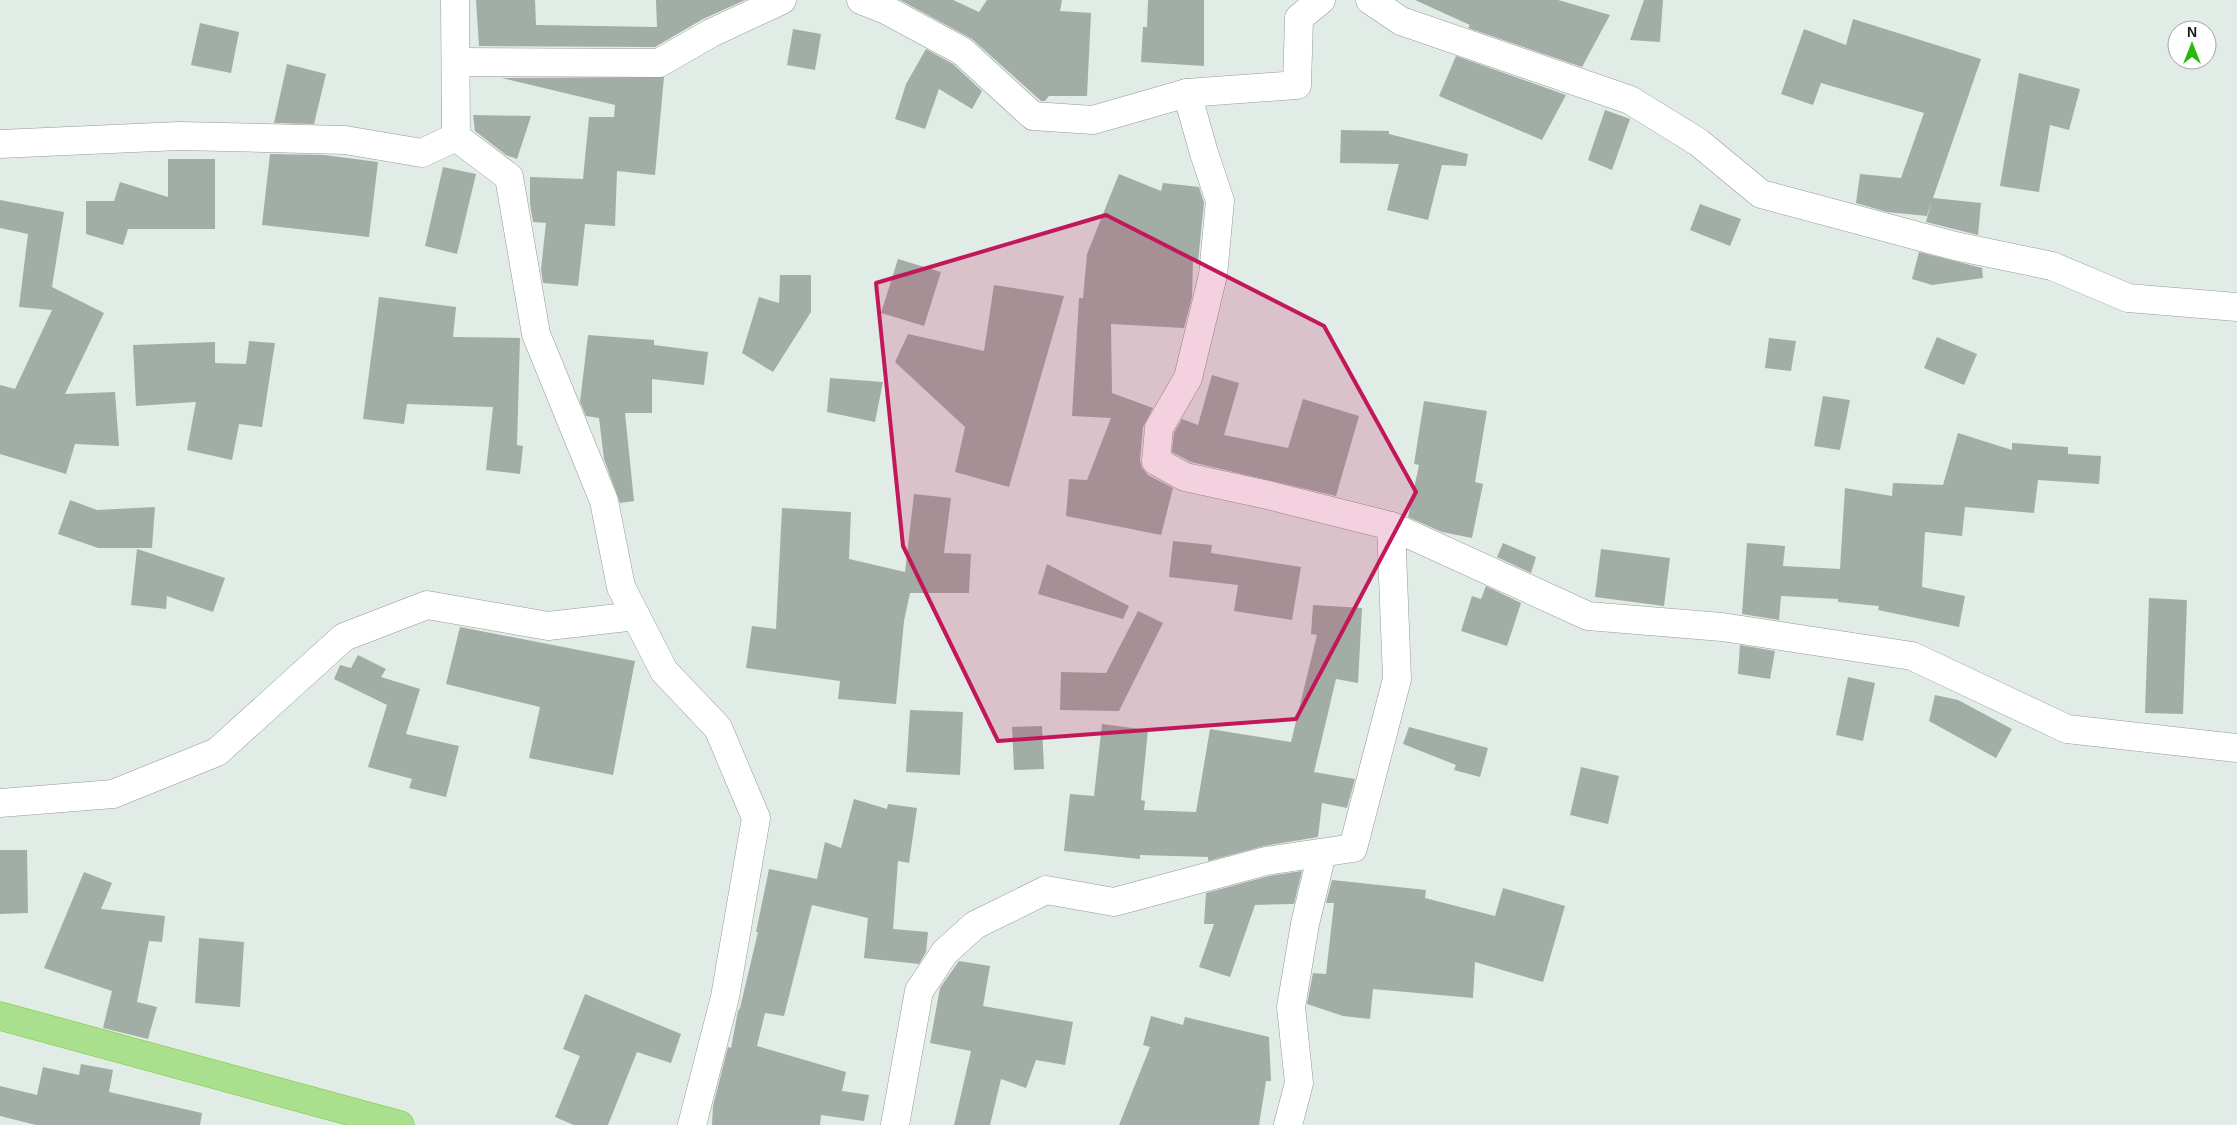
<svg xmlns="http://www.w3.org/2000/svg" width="2237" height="1125" viewBox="0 0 2237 1125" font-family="Arial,sans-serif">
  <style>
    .building { fill: #a1ada5 }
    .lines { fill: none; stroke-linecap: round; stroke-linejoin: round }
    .minor-casing { stroke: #989898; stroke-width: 29 }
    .highway-casing { stroke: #7dc930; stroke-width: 29 }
    .minor { stroke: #fff; stroke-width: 28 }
    .highway { stroke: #aadf8e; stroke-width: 28 }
    .marked { fill: #c2185b; fill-opacity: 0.2; stroke: #c2185b; stroke-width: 4; stroke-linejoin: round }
  </style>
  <rect width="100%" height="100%" fill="#e1ece7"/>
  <g class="building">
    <polygon points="476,0 535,0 536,25 657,27 656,0 745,0 703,19 655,47 479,46"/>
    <polygon points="900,0 953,0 979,12 987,0 1062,0 1060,11 1091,13 1087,96 1049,96 1045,101 1041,101 972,39"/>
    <polygon points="1148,0 1204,0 1204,66 1141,62 1143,27 1147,27"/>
    <polygon points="1415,0 1558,0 1610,15 1582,67 1468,28 1470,25"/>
    <polygon points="1644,0 1663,0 1660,42 1630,40"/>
    <polygon points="1853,19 1981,59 1933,198 1981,203 1978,235 1926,222 1932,200 1927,216 1887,212 1856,203 1860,174 1901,178 1924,113 1821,83 1813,105 1781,94 1804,29 1846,45"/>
    <polygon points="200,23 239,32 231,73 191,65"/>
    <polygon points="793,29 821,34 815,70 787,65"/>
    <polygon points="926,49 953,64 982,91 972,109 939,89 925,129 895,119 906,84"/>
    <polygon points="1456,56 1566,95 1542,140 1439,96"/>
    <polygon points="287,64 326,74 314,124 274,123"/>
    <polygon points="2019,73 2080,89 2069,130 2050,125 2039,192 2000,186"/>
    <polygon points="664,77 655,175 617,171 615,226 585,224 578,286 543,283 541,269 546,223 533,222 530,204 530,177 583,179 589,117 614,117 615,105 502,78"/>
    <polygon points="1605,110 1630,119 1612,170 1588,160"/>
    <polygon points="473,115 531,116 517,159 506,155 475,131"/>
    <polygon points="1341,130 1389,131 1389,134 1468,154 1466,166 1442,165 1428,220 1387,210 1399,164 1340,163"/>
    <polygon points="270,154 324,155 378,162 369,237 262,225"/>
    <polygon points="168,159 215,159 215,229 128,229 123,245 86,234 86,201 114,201 120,182 168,197"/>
    <polygon points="443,167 476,174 457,254 425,246"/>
    <polygon points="1119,174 1161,191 1163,183 1199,187 1204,203 1198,262 1193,260 1192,297 1184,328 1111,324 1112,393 1153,408 1143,427 1140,460 1142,468 1148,475 1173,488 1161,535 1066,516 1069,479 1087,480 1111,418 1072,416 1079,298 1083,298 1087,254"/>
    <polygon points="0,200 64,212 52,287 104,313 65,394 115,392 119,446 75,444 66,474 0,454 0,385 15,389 52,310 19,307 28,234 0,228"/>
    <polygon points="1700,204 1741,219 1730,246 1690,230"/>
    <polygon points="1919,252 1982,268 1983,278 1932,285 1912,279"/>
    <polygon points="898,259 941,272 924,326 881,313"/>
    <polygon points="780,275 811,275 811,312 773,372 742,353 759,297 779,303"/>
    <polygon points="994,285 1064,296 1009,487 955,472 965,427 895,362 908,334 984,351"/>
    <polygon points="379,297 456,307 453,337 520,338 517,445 523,446 520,474 486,470 493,407 407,404 404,424 363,419"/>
    <polygon points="588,335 654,340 654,345 708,352 704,385 652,379 652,413 625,413 634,501 620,503 604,459 599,418 586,416 580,402"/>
    <polygon points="1937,337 1977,354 1964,385 1924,368"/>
    <polygon points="1769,338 1796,341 1791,371 1765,368"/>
    <polygon points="249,341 275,343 262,427 239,424 232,460 187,450 196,402 136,406 133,345 215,342 215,363 246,364"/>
    <polygon points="1212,375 1239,383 1224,435 1288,448 1303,399 1359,416 1336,496 1191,462 1172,452 1174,433 1182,419 1198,425"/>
    <polygon points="830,378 883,382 875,422 827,412"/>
    <polygon points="1823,396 1850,400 1840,450 1814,446"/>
    <polygon points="1424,401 1487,411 1475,482 1483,484 1472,538 1442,532 1408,517 1419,465 1414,464"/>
    <polygon points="1958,433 2012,450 2012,443 2068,447 2068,454 2101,456 2099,484 2038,480 2034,513 1965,507 1962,536 1925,532 1922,587 1965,596 1959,627 1878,610 1879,606 1838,602 1838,599 1781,596 1779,620 1742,614 1747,543 1785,546 1783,566 1840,569 1845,488 1892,496 1893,483 1943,485"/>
    <polygon points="914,494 951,498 944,553 971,554 969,593 910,593 904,621 896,704 838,699 840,681 746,668 752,626 776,629 782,508 851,512 849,559 905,572"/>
    <polygon points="70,500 97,510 155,507 152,548 98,548 58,534"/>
    <polygon points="1173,541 1212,545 1211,553 1301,567 1292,620 1234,611 1238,585 1169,577"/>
    <polygon points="1503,543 1536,557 1531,573 1497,557"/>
    <polygon points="137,549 225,578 213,612 167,596 166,609 131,605"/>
    <polygon points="1601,549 1670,558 1664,606 1595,597"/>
    <polygon points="1047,564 1129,606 1123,619 1038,594"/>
    <polygon points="1486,586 1521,603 1507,646 1461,631 1472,596 1481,599"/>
    <polygon points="2149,598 2187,600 2183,714 2145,713"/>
    <polygon points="1313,605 1362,608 1358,683 1336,679 1314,772 1355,779 1347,808 1322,803 1318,837 1264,846 1208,861 1208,857 1140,855 1140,859 1064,851 1070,794 1094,796 1102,724 1148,730 1141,800 1145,801 1144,810 1196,812 1210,729 1291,742 1317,635 1311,634"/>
    <polygon points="1138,611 1163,623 1119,711 1060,710 1061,672 1106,673"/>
    <polygon points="460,627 635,661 613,775 529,758 540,707 446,684"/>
    <polygon points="1740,645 1775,651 1770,679 1738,674"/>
    <polygon points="358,655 386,669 381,677 420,689 406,734 459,746 446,797 409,788 412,779 368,767 387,705 334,679 340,665 351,668"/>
    <polygon points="1848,677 1875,683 1863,741 1836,735"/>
    <polygon points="1935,695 1958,700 2012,729 1996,758 1929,721"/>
    <polygon points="910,710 963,712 960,775 906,772"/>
    <polygon points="1042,726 1044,769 1014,770 1012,727"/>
    <polygon points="1409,727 1488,748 1480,777 1454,770 1456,765 1403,744"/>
    <polygon points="1581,767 1619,776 1608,824 1570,815"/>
    <polygon points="854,799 887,809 888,804 917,808 909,863 898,861 893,929 928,932 926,952 919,964 864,958 868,918 812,905 784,1016 765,1013 757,1046 846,1072 842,1091 869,1095 864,1121 821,1115 820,1125 712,1125 713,1106 728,1047 731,1048 738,1011 740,1008 758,932 756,932 769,869 817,879 825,842 841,848"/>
    <polygon points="0,850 27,850 28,913 0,914"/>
    <polygon points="1302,871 1294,904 1255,905 1230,977 1199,967 1214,924 1204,924 1206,893 1269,876"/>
    <polygon points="84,872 112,883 101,909 165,916 162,942 149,941 137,1002 157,1007 148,1039 103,1028 112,991 44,968"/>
    <polygon points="1332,880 1426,890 1425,898 1495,916 1503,888 1565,906 1543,982 1475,962 1473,998 1373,989 1370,1019 1343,1016 1307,1004 1313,973 1326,974 1334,903 1326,903"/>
    <polygon points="199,938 244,942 240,1007 195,1003"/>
    <polygon points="959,961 990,966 983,1006 1073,1022 1065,1065 1036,1060 1026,1088 1001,1079 990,1125 954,1125 971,1051 930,1043 940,988"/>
    <polygon points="585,994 681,1034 671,1063 637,1052 608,1125 574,1125 555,1117 580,1056 563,1049"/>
    <polygon points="1151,1016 1183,1025 1185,1017 1269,1037 1271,1081 1266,1081 1259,1125 1119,1125 1150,1047 1143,1045"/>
    <polygon points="81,1064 113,1070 109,1092 202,1113 200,1125 36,1125 0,1116 0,1086 37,1095 43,1067 79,1075"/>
  </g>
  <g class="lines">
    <defs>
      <g id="minor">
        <polyline points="455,0 456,137 509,177 536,334 604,501 621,587 664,671 718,728 756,818 725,997 692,1125"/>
        <polyline points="861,0 886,10 962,51 1033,116 1093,120 1187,93 1204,153 1220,201 1213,275 1188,378 1159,428 1156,461 1185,477 1268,495 1391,526"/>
        <polyline points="1370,0 1401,21 1630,100 1698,142 1761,194 1955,246 2052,266 2128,298 2237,307"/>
        <polyline points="456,62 659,63 711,33 782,0"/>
        <polyline points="1187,93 1297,85 1299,18 1321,0"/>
        <polyline points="0,144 179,136 345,140 422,153 456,137"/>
        <polyline points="0,803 113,794 217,752 344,637 427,605 548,626 636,616"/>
        <polyline points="895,1125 919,991 945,952 975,925 1046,890 1114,902 1266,861 1353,848 1397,679 1391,526 1588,616 1722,627 1912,656 2067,729 2237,748"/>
        <polyline points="1288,1125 1299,1083 1291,1007 1305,924 1322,853"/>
      </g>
      <polyline id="highway" points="0,1016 400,1125"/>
    </defs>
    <use href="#minor" class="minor-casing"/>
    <use href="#highway" class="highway-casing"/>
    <use href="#minor" class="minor"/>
    <use href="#highway" class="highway"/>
  </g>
  <path class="marked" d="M1106 215 1324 326 1416 492 1296 719 998 741 903 546 876 283Z"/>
  <g transform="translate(2192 45)"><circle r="24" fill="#ffffff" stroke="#a4a4a4"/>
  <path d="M0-4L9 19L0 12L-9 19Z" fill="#2ab80e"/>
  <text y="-8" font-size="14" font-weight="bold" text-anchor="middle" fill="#1b1b1b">N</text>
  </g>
</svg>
